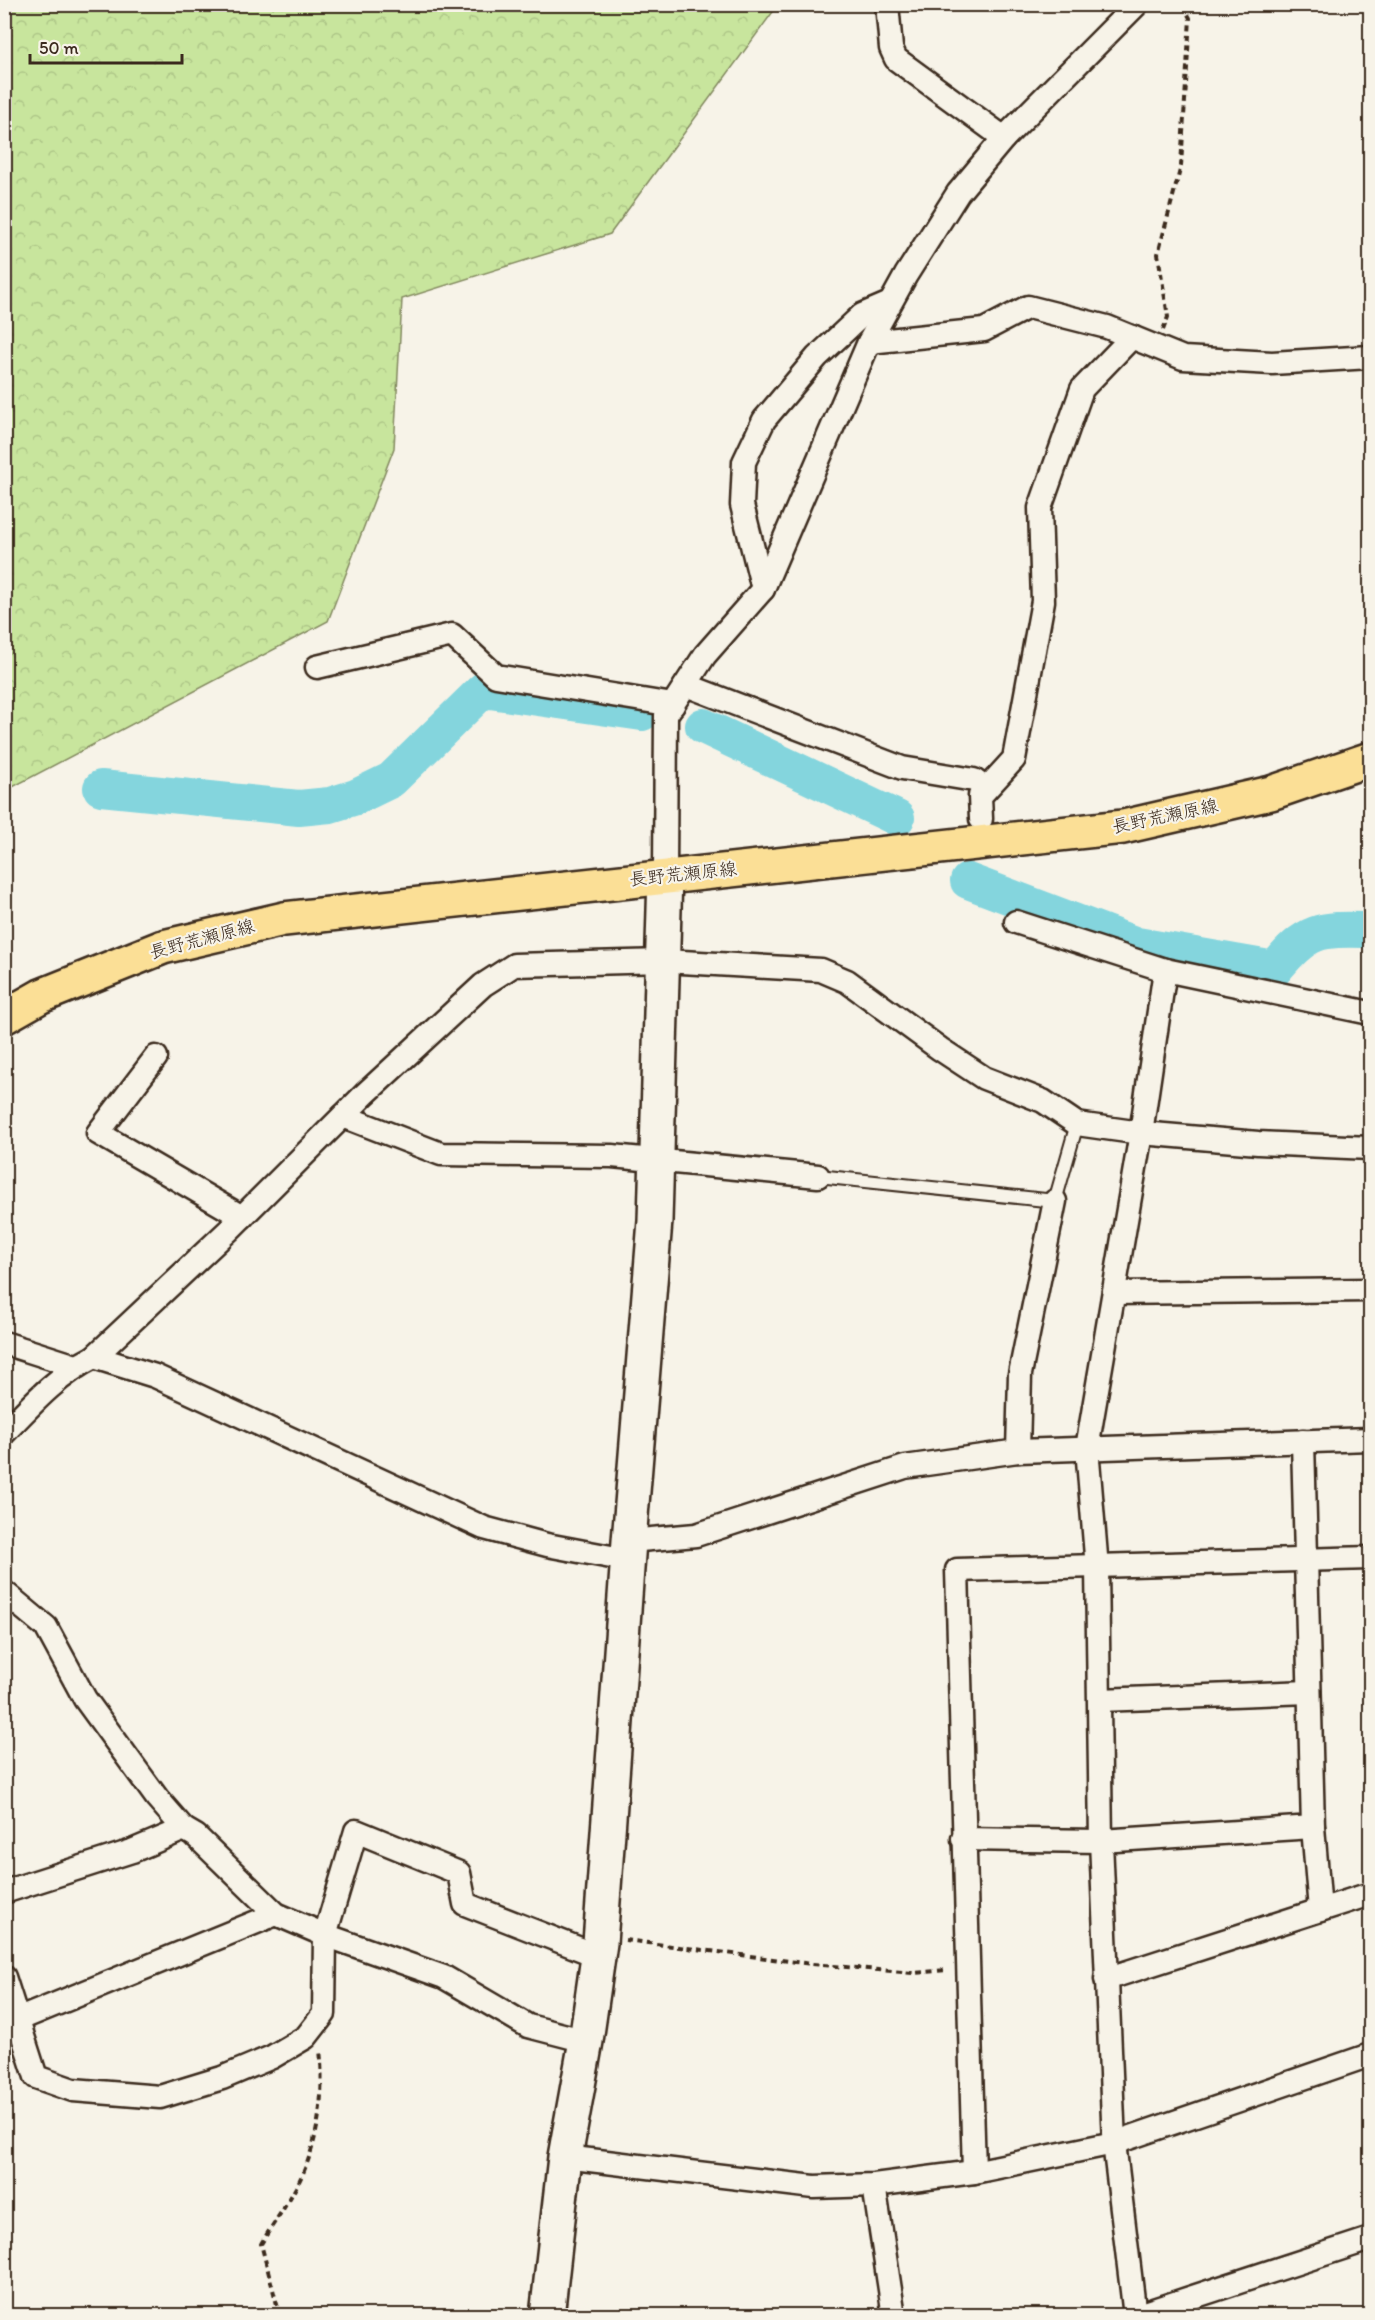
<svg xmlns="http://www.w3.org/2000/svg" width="1375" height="2320" viewBox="0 0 1375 2320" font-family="Itim,'Klee One',sans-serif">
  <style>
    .forest { fill: url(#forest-crowns); stroke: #82885e; stroke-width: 1.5 }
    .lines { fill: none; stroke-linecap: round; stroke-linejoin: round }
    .river { stroke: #84d5dd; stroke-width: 36 }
    .lane-casing { stroke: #3b2a1e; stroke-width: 16 }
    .street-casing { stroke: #3b2a1e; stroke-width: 27 }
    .secondary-casing { stroke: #3b2a1e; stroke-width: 38 }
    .primary-casing { stroke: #3b2a1e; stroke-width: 38 }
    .path { stroke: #3b2a1e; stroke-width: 4; stroke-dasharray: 6 4.5; stroke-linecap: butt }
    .lane { stroke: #f7f3e8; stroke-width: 12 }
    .street { stroke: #f7f3e8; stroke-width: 22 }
    .secondary { stroke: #f7f3e8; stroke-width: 33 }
    .primary { stroke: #fbdf96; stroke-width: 33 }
    .labels { text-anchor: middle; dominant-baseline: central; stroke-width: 4.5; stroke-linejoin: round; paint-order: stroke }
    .street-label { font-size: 18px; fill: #3b2a1e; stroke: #f7f3e8 }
  </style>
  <defs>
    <pattern id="forest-crowns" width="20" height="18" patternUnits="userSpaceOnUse" patternTransform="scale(1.5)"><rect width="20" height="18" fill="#c8e59d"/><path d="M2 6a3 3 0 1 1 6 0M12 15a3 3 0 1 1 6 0" fill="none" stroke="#adc587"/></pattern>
  </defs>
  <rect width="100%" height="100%" fill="#f7f3e8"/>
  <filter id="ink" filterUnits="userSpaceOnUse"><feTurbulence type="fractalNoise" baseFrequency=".0167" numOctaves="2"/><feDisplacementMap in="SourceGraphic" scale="12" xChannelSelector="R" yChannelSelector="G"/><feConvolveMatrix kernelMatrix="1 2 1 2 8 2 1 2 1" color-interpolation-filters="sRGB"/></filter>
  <g filter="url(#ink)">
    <polygon class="forest" points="5,4 778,5 610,234 402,299 394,448 328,621 5,791"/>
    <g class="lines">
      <g class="river">
        <polyline points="703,726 897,818"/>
        <polyline points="101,788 299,808 330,805 356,797 391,780 483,690 642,713"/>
        <path d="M968 881 1137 945 1275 969C1308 928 1320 929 1370 930"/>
      </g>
      <defs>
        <polyline id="lane" points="818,1176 1055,1201 1077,1124"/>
        <g id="street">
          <polyline points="887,4 891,48 896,59 1004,138"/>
          <polyline points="869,342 984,330 1028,307 1107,327 1183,358 1272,363 1370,357"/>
          <polyline points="763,589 742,505 744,462 764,420 817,357 862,315 890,303"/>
          <polyline points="317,667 452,635 496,676 673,705"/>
          <polyline points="686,685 902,768 974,780 986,789"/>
          <polyline points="981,819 980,796 1014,759 1043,601 1040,508 1082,389 1132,337"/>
          <polyline points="665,875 666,715 705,655 763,589 869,342 906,275 958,193 1004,138 1137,4"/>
          <polyline points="1016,922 1165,970 1370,1013"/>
          <polyline points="156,1057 98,1133 242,1217"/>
          <polyline points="343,1116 441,1154 612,1156 818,1176"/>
          <polyline points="1114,1293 1370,1290"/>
          <polyline points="4,1343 76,1366"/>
          <polyline points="94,1357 155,1376 484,1528 547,1545 627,1560"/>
          <path d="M4 1433C32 1404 58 1375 94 1357L229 1230 365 1094 483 985 514 965 664 961 821 970 847 981 940 1049 984 1078 1043 1101 1077 1124 1141 1133 1258 1143 1370 1148"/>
          <polyline points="1303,1441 1313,1827 1320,1910"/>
          <polyline points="1018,1451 1020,1374 1055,1201"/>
          <polyline points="629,1541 696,1535 905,1467 1018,1451 1370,1439"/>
          <polyline points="4,1592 46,1627 85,1699 157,1798 184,1829 196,1836 276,1914 325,1935 444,1977 528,2026 586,2041"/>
          <polyline points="1100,1700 1309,1692"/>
          <polyline points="963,1839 1101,1841 1313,1827"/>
          <polyline points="4,1892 132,1851 184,1829"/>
          <polyline points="4,1977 36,2077 73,2090 160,2097 222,2078 272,2057 306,2037 324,2014 325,1935 356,1831 459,1873 465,1904 598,1956"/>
          <polyline points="1106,1979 1370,1894"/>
          <polyline points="17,2020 276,1914"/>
          <polyline points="565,2157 814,2187 874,2185 974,2172 1114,2143 1370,2055"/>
          <polyline points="974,2172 957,1570 1370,1558"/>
          <polyline points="874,2185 894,2316"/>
          <polyline points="1135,2316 1114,2143 1101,1841 1097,1568 1087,1448 1141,1133 1165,970"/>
          <polyline points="1135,2316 1370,2239"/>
        </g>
        <polyline id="secondary" points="547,2316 565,2157 586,2041 600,1943 629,1541 655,1221 665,875"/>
        <polyline id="primary" points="4,1017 41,996 163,947 284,919 1123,827 1271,793 1370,759"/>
      </defs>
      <use href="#lane" class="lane-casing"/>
      <use href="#street" class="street-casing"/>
      <use href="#secondary" class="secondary-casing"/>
      <use href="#primary" class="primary-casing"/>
      <g class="path">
        <polyline points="1163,330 1168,317 1158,254 1181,166 1190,18 1182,4"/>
        <polyline points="625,1940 812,1964 913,1973 948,1970"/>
        <path d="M280 2316 261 2244C272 2225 285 2208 295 2189 318 2149 325 2095 320 2050"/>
      </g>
      <use href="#lane" class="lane"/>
      <use href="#street" class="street"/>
      <use href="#secondary" class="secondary"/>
      <use href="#primary" class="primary"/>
    </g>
  </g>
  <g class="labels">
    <g class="street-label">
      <text transform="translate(1165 816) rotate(-12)">長野荒瀬原線</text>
      <text transform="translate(683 874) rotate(-6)">長野荒瀬原線</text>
      <text transform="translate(202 939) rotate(-15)">長野荒瀬原線</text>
    </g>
  </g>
  <rect width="1375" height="2320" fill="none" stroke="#f7f3e8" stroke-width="24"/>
  <rect x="12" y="12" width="1351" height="2296" fill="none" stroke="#3b2a1e" stroke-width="2" filter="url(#ink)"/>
  <path d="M30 54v9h152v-9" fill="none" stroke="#3b2a1e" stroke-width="3"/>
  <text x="39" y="54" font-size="18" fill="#3b2a1e" stroke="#f7f3e8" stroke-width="4.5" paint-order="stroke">50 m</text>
</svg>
